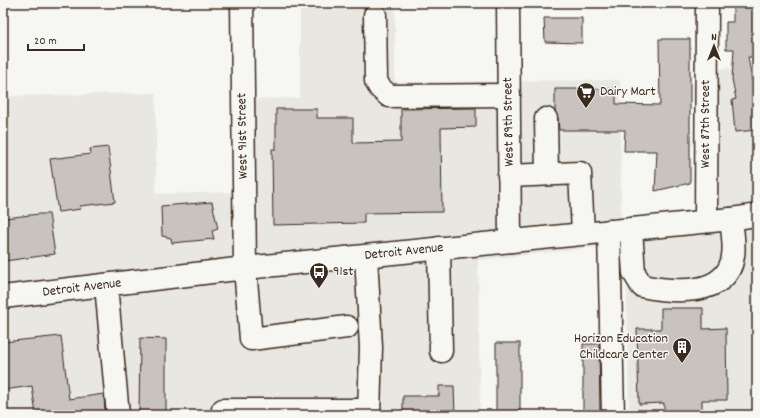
<svg xmlns="http://www.w3.org/2000/svg" width="760" height="418" viewBox="0 0 760 418" font-family="Dekko,sans-serif">
  <style>
    .built { fill: #e8e7e2 }
    .building { fill: #c8c3be; stroke: #3b2a1e }
    .lines { fill: none; stroke-linecap: round; stroke-linejoin: round }
    .minor-casing { stroke: #3b2a1e; stroke-width: 25 }
    .major-casing { stroke: #3b2a1e; stroke-width: 25 }
    .minor { stroke: #f6f6f2; stroke-width: 22 }
    .major { stroke: #f6f6f2; stroke-width: 22 }
    .labels { text-anchor: middle; dominant-baseline: central; stroke-width: 3; stroke-linejoin: round; paint-order: stroke }
    .poi-label { font-size: 14px; fill: #3b2a1e; stroke: #f6f6f2; text-anchor: start }
    .street-label { font-size: 14px; fill: #3b2a1e; stroke: #f6f6f2 }
  </style>
  <rect width="100%" height="100%" fill="#f6f6f2"/>
  <filter id="ink" filterUnits="userSpaceOnUse"><feTurbulence type="fractalNoise" baseFrequency=".025" numOctaves="2"/><feDisplacementMap in="SourceGraphic" scale="8" xChannelSelector="R" yChannelSelector="G"/><feConvolveMatrix kernelMatrix="1 2 1 2 8 2 1 2 1" color-interpolation-filters="sRGB"/></filter>
  <g filter="url(#ink)">
    <polygon class="built" points="300,3 395,3 395,82 620,80 621,230 706,221 707,69 757,68 757,415 629,415 626,244 478,260 480,415 3,415 3,96 156,93 156,194 244,192 243,99 300,98"/>
    <g class="building">
      <polygon points="733,3 757,3 757,57 748,57 755,97 757,130 735,132 732,100 736,99 732,79 734,49 726,49 726,22 733,22"/>
      <polygon points="544,18 582,18 582,43 545,42"/>
      <polygon points="659,39 690,39 690,183 655,191 657,151 624,151 625,130 559,130 558,118 555,111 555,89 616,89 616,104 660,105"/>
      <polygon points="476,108 476,127 441,128 442,212 364,213 364,223 273,225 272,149 276,149 276,109 317,109 317,118 353,118 353,143 401,142 401,109"/>
      <polygon points="108,147 115,202 80,206 81,209 58,212 50,159 91,154 90,149"/>
      <polygon points="212,202 218,229 212,231 214,239 172,243 171,238 162,236 161,206"/>
      <polygon points="39,214 49,214 55,254 5,261 5,218"/>
      <polygon points="661,308 703,308 703,329 726,328 727,400 702,400 702,415 664,415 664,403 639,404 637,329 661,329"/>
      <polygon points="61,336 69,399 104,394 105,415 36,415 32,386 3,390 3,342"/>
      <polygon points="140,338 166,339 166,415 139,415"/>
      <rect x="496" y="343" width="24" height="72"/>
      <polygon points="583,344 599,344 600,415 583,415"/>
      <polygon points="439,386 454,386 455,415 403,415 403,396 439,396"/>
    </g>
    <g class="lines">
      <defs>
        <g id="minor">
          <polyline points="242,3 245,268 251,339 347,327"/>
          <polyline points="508,3 510,241"/>
          <polyline points="375,15 376,81 380,88 389,96 509,95"/>
          <polyline points="546,119 547,174"/>
          <polyline points="509,176 580,173 583,233"/>
          <polyline points="706,221 707,3"/>
          <path d="M631 229 634 273 642 286C671 292 728 298 733 256 735 244 732 231 731 219"/>
          <polyline points="609,231 613,415"/>
          <polyline points="439,248 441,351"/>
          <polyline points="366,256 371,347 369,415"/>
          <polyline points="106,285 118,415"/>
          <polyline points="223,415 223,410 369,410"/>
        </g>
        <polyline id="major" points="3,297 245,268 731,219 757,215"/>
      </defs>
      <use href="#minor" class="minor-casing"/>
      <use href="#major" class="major-casing"/>
      <use href="#minor" class="minor"/>
      <use href="#major" class="major"/>
    </g>
  </g>
  <defs>
    <symbol id="supermarket-pin" viewBox="-11 -11 22 30"><path d="M0 17L-7.5 6A9.5 9.5 0 1 1 7.5 6Z" fill="#3b2a1e" stroke="#f6f6f2"/><path d="M-6-5.5h2.5l.6 2H6L4.5 2H-2.5L-4.4-4H-6ZM-1.5 3.2a1.3 1.3 0 1 0 .1 0ZM3 3.2a1.3 1.3 0 1 0 .1 0Z" fill="#fff"/></symbol>
    <symbol id="bus-pin" viewBox="-11 -11 22 30"><path d="M0 17L-7.5 6A9.5 9.5 0 1 1 7.5 6Z" fill="#3b2a1e" stroke="#f6f6f2"/><path d="M-5-6H5V4H4V6H2V4H-2V6H-4V4H-5ZM-3.5-4V0h7V-4ZM-3.5 1.2v1.5H-2V1.2ZM2 1.2v1.5H3.5V1.2Z" fill="#fff"/></symbol>
    <symbol id="building-pin" viewBox="-11 -11 22 30"><path d="M0 17L-7.5 6A9.5 9.5 0 1 1 7.5 6Z" fill="#3b2a1e" stroke="#f6f6f2"/><path d="M-4-6H4V6H1V3H-1V6H-4ZM-2.5-4.3h1.7v1.8h-1.7ZM.8-4.3h1.7v1.8H.8ZM-2.5-1h1.7V.8h-1.7ZM.8-1h1.7V.8H.8Z" fill="#fff"/></symbol>
  </defs>
  <g fill-rule="evenodd">
    <use href="#supermarket-pin" x="575" y="81" width="22" height="30"/>
    <use href="#bus-pin" x="308" y="261" width="22" height="30"/>
    <use href="#building-pin" x="671" y="336" width="22" height="30"/>
  </g>
  <g class="labels">
    <g class="poi-label">
      <text x="600" y="92">Dairy Mart</text>
      <text x="333" y="272">91st</text>
      <text x="668" y="339" text-anchor="end">Horizon Education<tspan x="668" dy="16">Childcare Center</tspan></text>
    </g>
    <g class="street-label">
      <text transform="translate(509 122) rotate(-91)">West 89th Street</text>
      <text transform="translate(706 124) rotate(-90)">West 87th Street</text>
      <text transform="translate(243 136) rotate(-91)">West 91st Street</text>
      <text transform="translate(404 252) rotate(-6)">Detroit Avenue</text>
      <text transform="translate(82 288) rotate(-7)">Detroit Avenue</text>
    </g>
  </g>
  <rect width="760" height="418" fill="none" stroke="#f6f6f2" stroke-width="16"/>
  <rect x="8" y="8" width="744" height="402" fill="none" stroke="#3b2a1e" stroke-width="1.5" filter="url(#ink)"/>
  <g transform="translate(714 46)" stroke="#f6f6f2" stroke-width="3" paint-order="stroke">
  <path d="M0-3L7 15L0 10L-7 15Z" fill="#3b2a1e"/>
  <text y="-6" font-size="11" font-weight="bold" text-anchor="middle" fill="#3b2a1e">N</text>
  </g>
  <path d="M28 44v6h56v-6" fill="none" stroke="#3b2a1e" stroke-width="2"/>
  <text x="34" y="44" font-size="12" fill="#3b2a1e" stroke="#f6f6f2" stroke-width="3" paint-order="stroke">20 m</text>
</svg>
